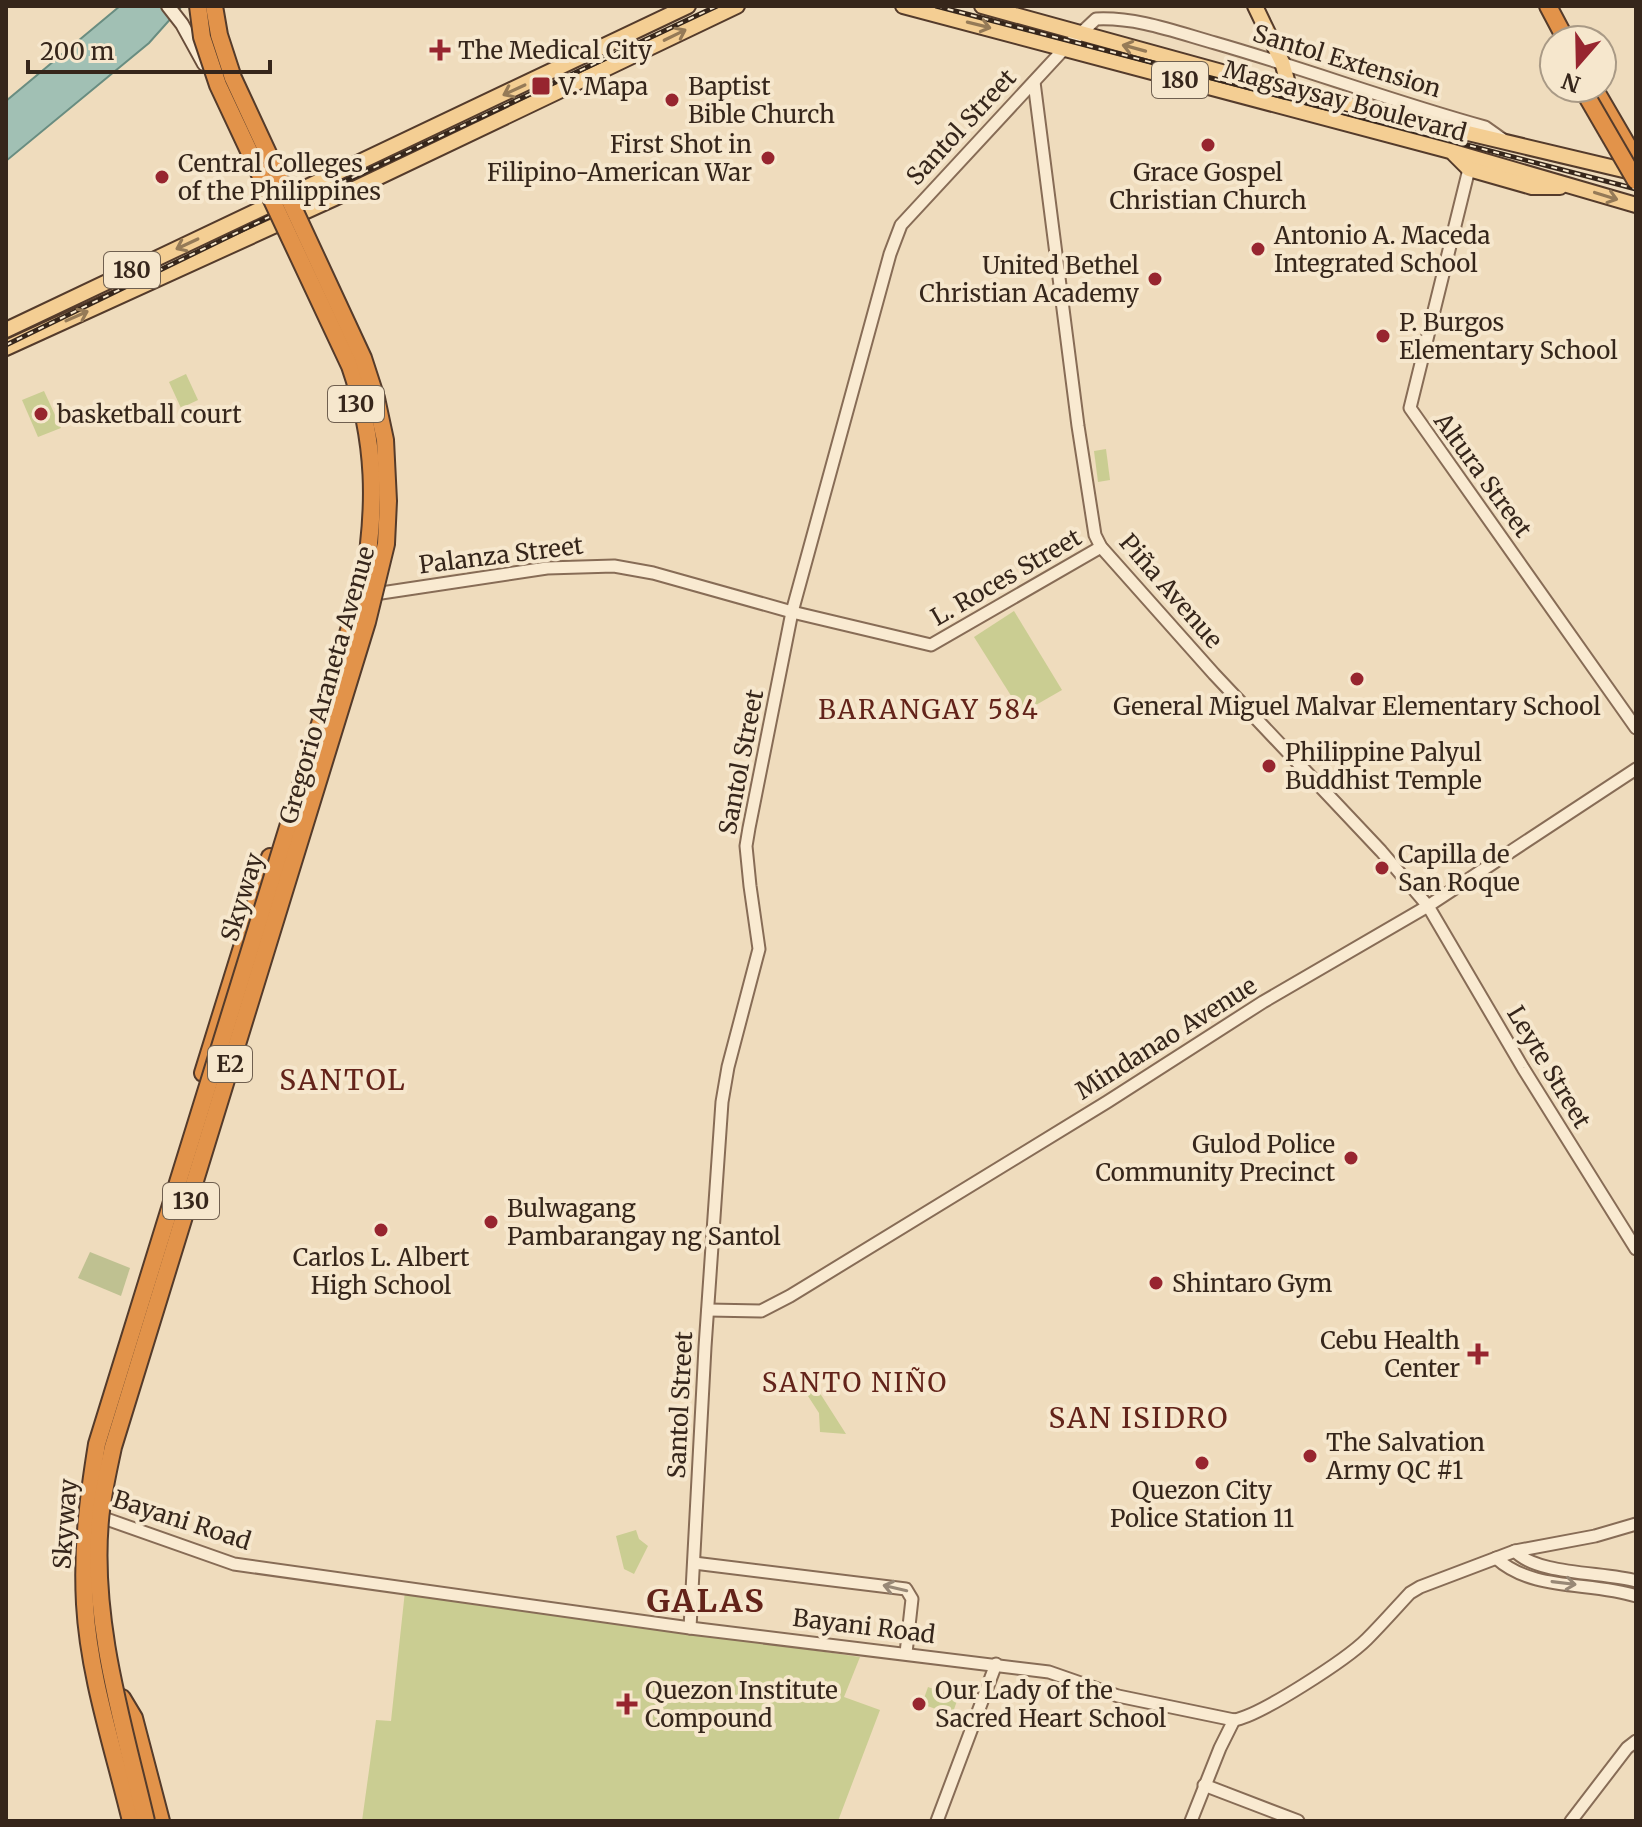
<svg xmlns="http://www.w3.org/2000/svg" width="1642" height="1827" viewBox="0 0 1642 1827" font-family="Merriweather,serif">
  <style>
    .green { fill: #cacd92 }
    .cemetery { fill: #bfc191 }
    .water { fill: #a1c0b4; stroke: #698d81; stroke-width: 2 }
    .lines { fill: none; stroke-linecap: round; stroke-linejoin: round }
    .tertiary-casing { stroke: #876c56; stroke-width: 15 }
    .secondary-casing { stroke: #684d3a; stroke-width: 16 }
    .primary-casing { stroke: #543b2b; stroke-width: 18 }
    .motorway-casing { stroke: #543b2b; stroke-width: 20 }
    .tertiary { stroke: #f9ead1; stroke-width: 11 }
    .secondary { stroke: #f9ead1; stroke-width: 12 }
    .primary { stroke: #f4ce93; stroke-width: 14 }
    .motorway { stroke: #e2934a; stroke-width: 16 }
    .rail-casing { stroke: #36261b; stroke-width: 5 }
    .rail { stroke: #f6e7cd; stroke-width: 2; stroke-dasharray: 6; stroke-linecap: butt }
    .motorway-bridge-casing { stroke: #543b2b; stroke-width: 20; stroke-linecap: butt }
    .motorway-bridge { stroke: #e2934a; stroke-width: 16 }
    .oneway { stroke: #957a57 }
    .oneway2 { stroke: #988876 }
    .poi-dot { fill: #97252f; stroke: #f6e7cd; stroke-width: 3 }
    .labels { text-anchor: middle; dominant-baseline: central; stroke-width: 8; stroke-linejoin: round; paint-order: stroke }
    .shield { fill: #f6e7cd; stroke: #706050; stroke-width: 2 }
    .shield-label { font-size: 22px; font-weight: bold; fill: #36261b }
    .poi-label { font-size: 24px; fill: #36261b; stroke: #f6e7cd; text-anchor: start }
    .street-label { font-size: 24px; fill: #36261b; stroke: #f6e7cd }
    .neighbourhood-label { font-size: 26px; letter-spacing: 2px; fill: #63231a; stroke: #f6e7cd }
    .quarter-label { font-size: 28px; letter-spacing: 2px; fill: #63231a; stroke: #f6e7cd }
    .district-label { font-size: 32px; font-weight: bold; letter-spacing: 2px; fill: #63231a; stroke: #f6e7cd }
  </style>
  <rect width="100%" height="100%" fill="#efdcbd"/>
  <g class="green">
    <polygon points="186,374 198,400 181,408 169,382"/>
    <polygon points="44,391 61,428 38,437 22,400"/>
    <polygon points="1106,449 1110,480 1098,482 1094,451"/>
    <polygon points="1014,611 1062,690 1022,713 974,637"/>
    <polygon points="816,1387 846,1434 820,1432 819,1413 806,1393"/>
    <polygon points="636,1530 639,1539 648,1546 634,1574 624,1569 616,1536"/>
    <polygon points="405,1591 860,1657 844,1697 880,1710 838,1821 362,1821 376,1720 391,1721"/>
    <polygon points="928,1687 958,1698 952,1715 922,1704"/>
  </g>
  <polygon class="cemetery" points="90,1252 130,1268 121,1296 78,1278"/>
  <polygon class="water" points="120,6 182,6 149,43 6,161 6,101"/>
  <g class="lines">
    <defs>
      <g id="tertiary">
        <polyline points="1034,82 1078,426 1095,535 1101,547 1214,674 1381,851 1428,906 1523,1068 1636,1249"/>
        <polyline points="1469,169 1410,408 1636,728"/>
        <polyline points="368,595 547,568 614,566 653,573 792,612 931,645 1101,547"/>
        <polyline points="708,1310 761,1311 790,1296 1107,1102 1263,1002 1428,906 1636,769"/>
        <path d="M95 1515 234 1564 690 1628 1049 1672 1118 1696 1234 1720C1260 1716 1347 1659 1367 1639 1382 1624 1396 1608 1410 1593L1420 1587 1515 1551 1595 1536 1636 1524"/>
        <path d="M1515 1551C1536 1575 1605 1572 1636 1581"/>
        <path d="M1496 1558C1533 1592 1591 1581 1636 1596"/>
        <polyline points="694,1563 906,1589 912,1599 906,1653"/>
        <path d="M690 1628 705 1347 722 1102 728 1067 759 949 750 886 746 846 749 828 792 612 890 254 901 225 1064 49 1096 19C1137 17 1176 32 1215 43 1306 69 1394 102 1485 127L1502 139"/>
        <polyline points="1204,1785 1298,1821"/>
        <polyline points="937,1821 996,1664"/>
        <polyline points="1191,1821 1220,1748 1234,1720"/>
        <polyline points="1571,1821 1627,1748 1636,1741"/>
      </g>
      <polyline id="secondary" points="168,6 182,24 204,64"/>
      <g id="primary">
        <polyline points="903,6 1450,151 1636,205"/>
        <polyline points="982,6 1291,91 1636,173"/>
        <polyline points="1255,6 1282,62 1292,98"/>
        <polyline points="1454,154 1469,169 1532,187 1560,187"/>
        <polyline points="6,330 688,6"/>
        <polyline points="6,348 335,198 737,6"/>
      </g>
      <g id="motorway">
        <polyline points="1548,6 1566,40"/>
        <polyline points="1594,88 1636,160"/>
        <polyline points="203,1073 270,857"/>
        <polyline points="122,1698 134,1718 161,1821"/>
      </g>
    </defs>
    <use href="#tertiary" class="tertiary-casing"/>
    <use href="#secondary" class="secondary-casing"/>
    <use href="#primary" class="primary-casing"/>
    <use href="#motorway" class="motorway-casing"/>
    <use href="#tertiary" class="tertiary"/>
    <use href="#secondary" class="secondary"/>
    <use href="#primary" class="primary"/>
    <use href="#motorway" class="motorway"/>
    <defs>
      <g id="rail">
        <polyline points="936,6 1636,189"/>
        <polyline points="6,345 275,214 717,6"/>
      </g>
    </defs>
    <use href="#rail" class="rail-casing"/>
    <use href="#rail" class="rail"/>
    <defs>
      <g id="motorway-bridge">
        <polyline points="1582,88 1636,181"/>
        <path d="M131 1821C114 1750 89 1677 85 1604 82 1547 88 1500 97 1444L363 585C377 507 376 441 350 366L218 85 202 37 198 6"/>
        <path d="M146 1821C123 1723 91 1622 100 1520 102 1496 108 1471 113 1447L367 622 386 544 388 501 385 440 376 398 363 358 233 78 219 35 214 6"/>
      </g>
    </defs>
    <use href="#motorway-bridge" class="motorway-bridge-casing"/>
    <use href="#motorway-bridge" class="motorway-bridge"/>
  </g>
  <defs><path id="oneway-shaft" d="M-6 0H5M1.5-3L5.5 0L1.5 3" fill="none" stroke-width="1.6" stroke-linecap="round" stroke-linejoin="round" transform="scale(2)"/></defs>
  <g class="oneway">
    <use href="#oneway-shaft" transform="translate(979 25) rotate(14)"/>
    <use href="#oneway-shaft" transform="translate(675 35) rotate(-26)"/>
    <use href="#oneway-shaft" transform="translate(1134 48) rotate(-165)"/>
    <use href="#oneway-shaft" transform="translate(514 90) rotate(155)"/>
    <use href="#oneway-shaft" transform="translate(1606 196) rotate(17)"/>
    <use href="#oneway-shaft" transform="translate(187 244) rotate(155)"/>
    <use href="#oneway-shaft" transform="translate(77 316) rotate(-24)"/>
  </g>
  <g class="oneway2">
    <use href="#oneway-shaft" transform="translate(1564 1583) rotate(7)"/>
    <use href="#oneway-shaft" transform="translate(895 1588) rotate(-167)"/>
  </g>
  <g class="poi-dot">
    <path d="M436 38h8v8h8v8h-8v8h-8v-8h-8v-8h8z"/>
    <rect x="531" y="76" width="20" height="20" rx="4"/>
    <circle cx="672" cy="100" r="8"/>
    <circle cx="1208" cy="145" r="8"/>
    <circle cx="768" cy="158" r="8"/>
    <circle cx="162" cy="177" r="8"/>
    <circle cx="1258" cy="249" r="8"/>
    <circle cx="1155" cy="279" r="8"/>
    <circle cx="1383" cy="336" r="8"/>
    <circle cx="41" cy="414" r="8"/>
    <circle cx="1357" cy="679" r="8"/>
    <circle cx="1269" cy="766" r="8"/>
    <circle cx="1382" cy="868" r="8"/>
    <circle cx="1351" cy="1158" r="8"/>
    <circle cx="491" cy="1222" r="8"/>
    <circle cx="381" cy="1230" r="8"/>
    <circle cx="1156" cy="1283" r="8"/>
    <path d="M1474 1342h8v8h8v8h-8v8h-8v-8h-8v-8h8z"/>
    <circle cx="1310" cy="1456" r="8"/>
    <circle cx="1202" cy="1463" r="8"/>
    <path d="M623 1692h8v8h8v8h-8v8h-8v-8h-8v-8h8z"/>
    <circle cx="919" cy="1704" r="8"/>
  </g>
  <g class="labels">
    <g class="shield">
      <rect x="1152" y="62" width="56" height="36" rx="6"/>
      <rect x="104" y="252" width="56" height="36" rx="6"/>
      <rect x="328" y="386" width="56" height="36" rx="6"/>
      <rect x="208" y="1046" width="44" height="36" rx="6"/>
      <rect x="163" y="1183" width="56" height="36" rx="6"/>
    </g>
    <g class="shield-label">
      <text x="1180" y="80">180</text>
      <text x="132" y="270">180</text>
      <text x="356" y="404">130</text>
      <text x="230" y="1064">E2</text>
      <text x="191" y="1201">130</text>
    </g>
    <g class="poi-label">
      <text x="458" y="50">The Medical City</text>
      <text x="559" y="86">V. Mapa</text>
      <text x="688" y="86">Baptist<tspan x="688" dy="28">Bible Church</tspan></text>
      <text x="752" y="144" text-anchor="end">First Shot in<tspan x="752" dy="28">Filipino-American War</tspan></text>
      <text x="178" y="163">Central Colleges<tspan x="178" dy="28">of the Philippines</tspan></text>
      <text x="1208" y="172" text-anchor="middle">Grace Gospel<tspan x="1208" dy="28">Christian Church</tspan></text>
      <text x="1274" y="235">Antonio A. Maceda<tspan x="1274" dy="28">Integrated School</tspan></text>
      <text x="1139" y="265" text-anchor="end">United Bethel<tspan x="1139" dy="28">Christian Academy</tspan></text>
      <text x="1399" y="322">P. Burgos<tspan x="1399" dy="28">Elementary School</tspan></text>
      <text x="57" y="414">basketball court</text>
      <text x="1357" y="706" text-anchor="middle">General Miguel Malvar Elementary School</text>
      <text x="1285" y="752">Philippine Palyul<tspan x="1285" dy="28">Buddhist Temple</tspan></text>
      <text x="1398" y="854">Capilla de<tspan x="1398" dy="28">San Roque</tspan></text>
      <text x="1335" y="1144" text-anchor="end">Gulod Police<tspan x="1335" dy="28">Community Precinct</tspan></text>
      <text x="507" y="1208">Bulwagang<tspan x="507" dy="28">Pambarangay ng Santol</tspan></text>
      <text x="381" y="1257" text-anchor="middle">Carlos L. Albert<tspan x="381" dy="28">High School</tspan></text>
      <text x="1172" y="1283">Shintaro Gym</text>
      <text x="1460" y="1340" text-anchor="end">Cebu Health<tspan x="1460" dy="28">Center</tspan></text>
      <text x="1326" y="1442">The Salvation<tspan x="1326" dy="28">Army QC #1</tspan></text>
      <text x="1202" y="1490" text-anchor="middle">Quezon City<tspan x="1202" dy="28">Police Station 11</tspan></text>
      <text x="645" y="1690">Quezon Institute<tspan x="645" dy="28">Compound</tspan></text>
      <text x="935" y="1690">Our Lady of the<tspan x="935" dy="28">Sacred Heart School</tspan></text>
    </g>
    <g class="street-label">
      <text transform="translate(1347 61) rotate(17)">Santol Extension</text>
      <text transform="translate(1345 101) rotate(15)">Magsaysay Boulevard</text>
      <text transform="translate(961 127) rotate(-47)">Santol Street</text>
      <text transform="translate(1483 475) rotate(54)">Altura Street</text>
      <text transform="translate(501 555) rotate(-7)">Palanza Street</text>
      <text transform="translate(1006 577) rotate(-30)">L. Roces Street</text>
      <text transform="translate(1171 591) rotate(49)">Piña Avenue</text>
      <text transform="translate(327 685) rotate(-74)">Gregorio Araneta Avenue</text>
      <text transform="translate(741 762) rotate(-79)">Santol Street</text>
      <text transform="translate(242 897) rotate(-73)">Skyway</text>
      <text transform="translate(1166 1038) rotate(-32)">Mindanao Avenue</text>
      <text transform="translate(1549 1067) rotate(59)">Leyte Street</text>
      <text transform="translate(680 1405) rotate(-87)">Santol Street</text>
      <text transform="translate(182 1520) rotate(18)">Bayani Road</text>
      <text transform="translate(65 1524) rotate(-86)">Skyway</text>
      <text transform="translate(864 1626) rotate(7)">Bayani Road</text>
    </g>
    <g class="neighbourhood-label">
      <text x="929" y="709">BARANGAY 584</text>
      <text x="855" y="1382">SANTO NIÑO</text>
    </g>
    <g class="quarter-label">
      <text x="343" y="1080">SANTOL</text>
      <text x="1139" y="1418">SAN ISIDRO</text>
    </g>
    <g class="district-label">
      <text x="706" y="1601">GALAS</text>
    </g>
  </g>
  <rect width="1642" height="1827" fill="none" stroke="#36261b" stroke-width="16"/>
  <g transform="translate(1578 64) rotate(200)"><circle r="38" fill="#f6e7cd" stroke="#a99a86" stroke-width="2"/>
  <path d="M0-6L14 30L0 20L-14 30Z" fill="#97252f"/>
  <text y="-12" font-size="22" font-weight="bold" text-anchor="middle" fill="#36261b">N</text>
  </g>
  <path d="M28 60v12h242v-12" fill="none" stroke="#36261b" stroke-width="4"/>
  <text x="40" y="60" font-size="24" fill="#36261b" stroke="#f6e7cd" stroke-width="6" paint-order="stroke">200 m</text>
</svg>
